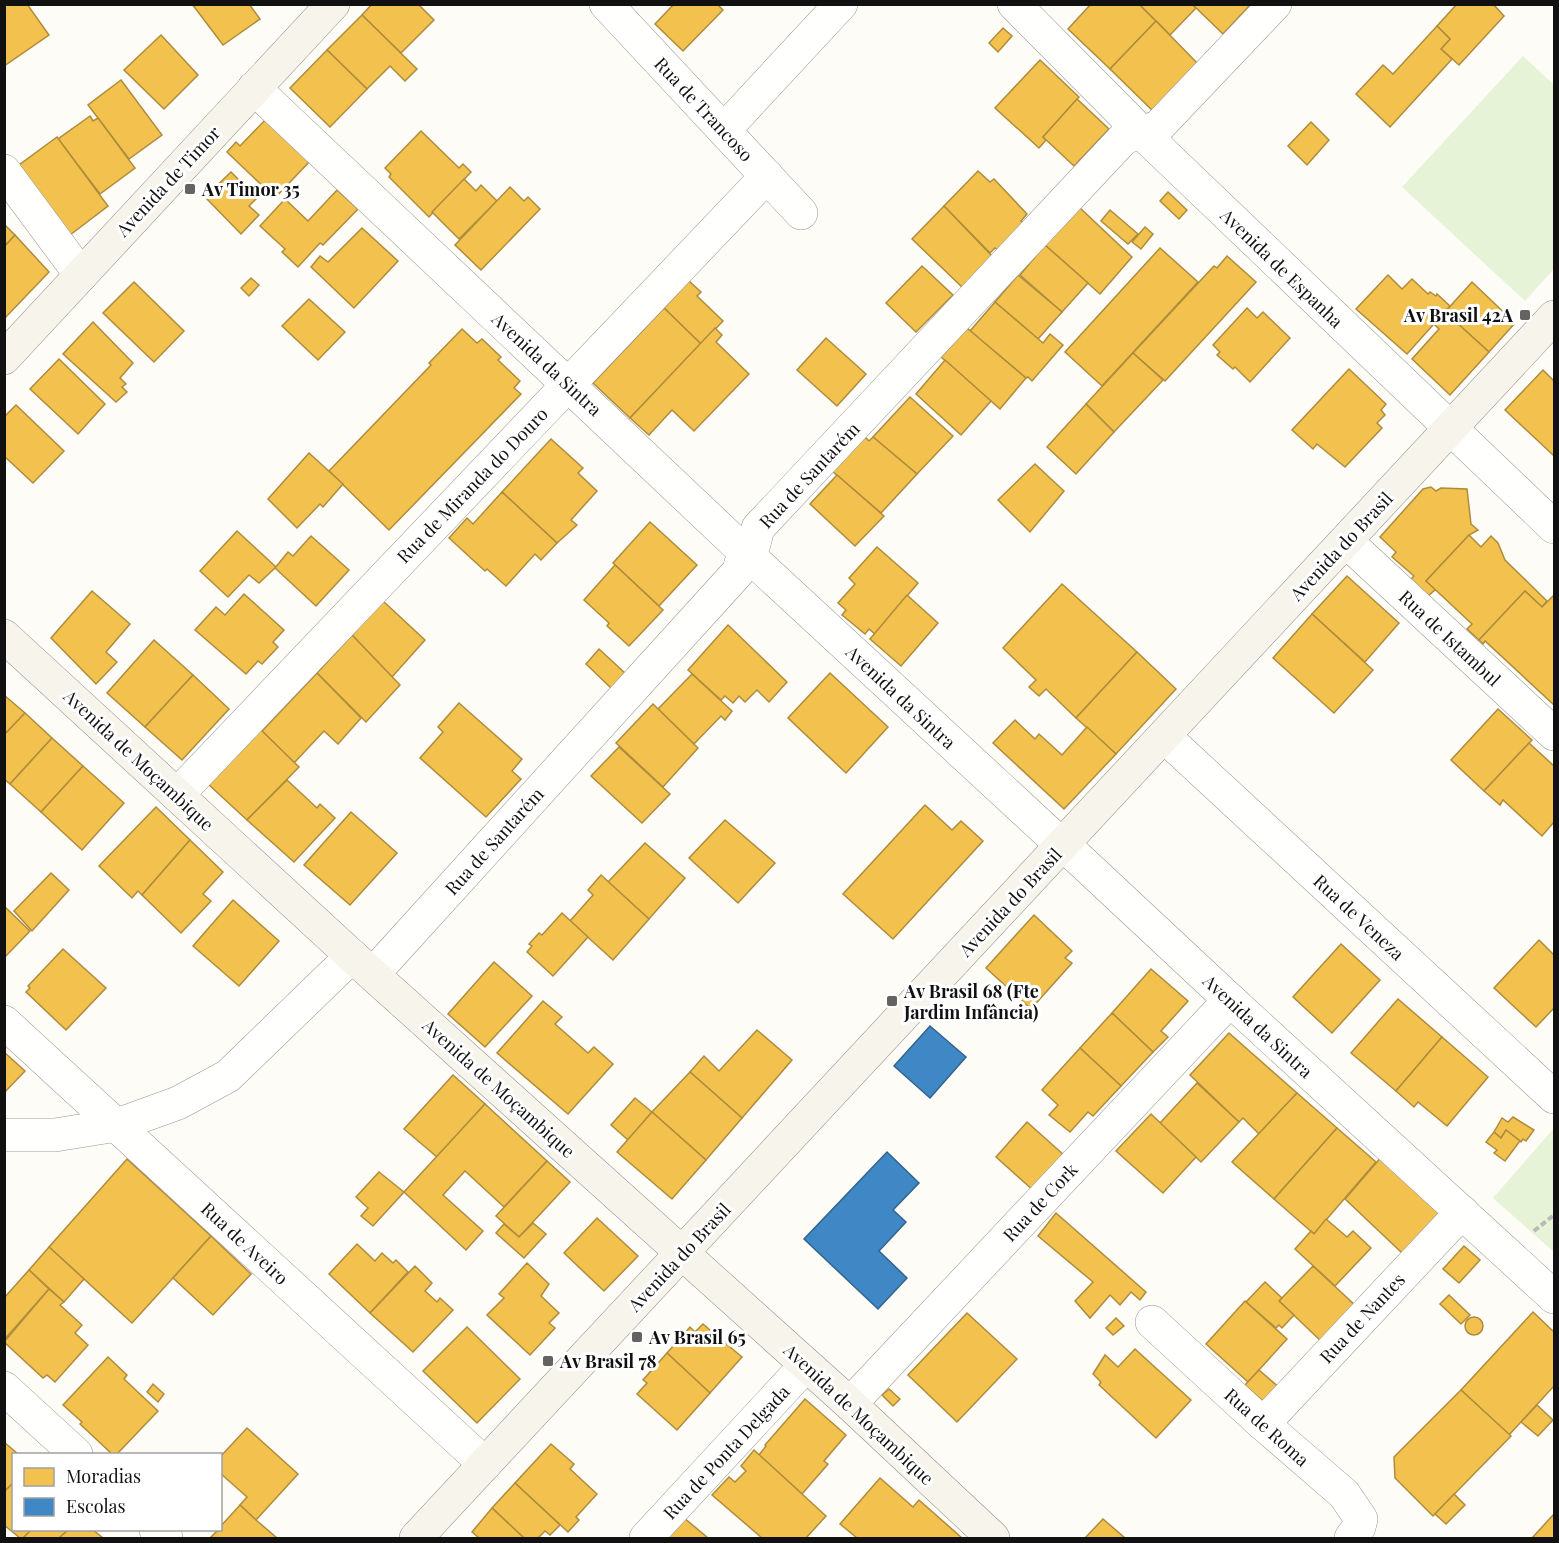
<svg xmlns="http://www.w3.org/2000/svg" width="1559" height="1543" viewBox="0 0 1559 1543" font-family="'Playfair Display',serif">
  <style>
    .green { fill: #e7f3d7 }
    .homes { fill: #f2c14e; stroke: #ae8c3c; stroke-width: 1.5 }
    .schools { fill: #3f88c5; stroke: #31648f; stroke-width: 1.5 }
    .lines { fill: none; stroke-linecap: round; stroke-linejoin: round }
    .street-casing { stroke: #979795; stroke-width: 34 }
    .secondary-casing { stroke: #8e8d8b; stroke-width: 34 }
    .path { stroke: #b9b9b8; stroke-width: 4; stroke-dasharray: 6 3; stroke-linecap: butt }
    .street { stroke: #fffffe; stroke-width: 33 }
    .secondary { stroke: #f6f4eb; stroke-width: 33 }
    .poi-dot { fill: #646362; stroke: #fff; stroke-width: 2 }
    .labels { text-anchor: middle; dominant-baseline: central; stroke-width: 6; stroke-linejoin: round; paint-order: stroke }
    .street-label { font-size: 18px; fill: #111; stroke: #fff }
    .poi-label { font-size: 18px; font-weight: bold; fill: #111; stroke: #fff; text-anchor: start }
  </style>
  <rect width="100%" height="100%" fill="#fdfcf7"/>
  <g class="green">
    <polygon points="1523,56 1554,85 1554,269 1525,301 1402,187"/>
    <polygon points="1554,1128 1554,1252 1493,1198"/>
  </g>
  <g class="homes">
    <polygon points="4,4 27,4 49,35 4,66"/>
    <polygon points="192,4 249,4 260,19 223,45"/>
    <polygon points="372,4 418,4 434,20 401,53 362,15"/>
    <polygon points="674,4 717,4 723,10 683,51 655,24"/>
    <polygon points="1091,4 1139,4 1156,21 1110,69 1068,29"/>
    <polygon points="1139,4 1192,4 1196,8 1170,35"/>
    <polygon points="1192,4 1251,4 1223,34"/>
    <polygon points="1457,4 1493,4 1504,16 1459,65 1441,49 1450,39 1437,26"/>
    <polygon points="362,15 417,69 405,81 390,66 367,89 327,50"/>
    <polygon points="1156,21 1201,67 1156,114 1110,69"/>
    <polygon points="1437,26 1450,39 1441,49 1452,59 1390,127 1356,94 1383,65 1393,74"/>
    <polygon points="1003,28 1012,36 998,52 989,43"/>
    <polygon points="161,35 198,75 164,109 124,70"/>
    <polygon points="327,50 367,89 330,127 290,88"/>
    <polygon points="1040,60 1079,97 1043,137 1046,140 1039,148 995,108"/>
    <polygon points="121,80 162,135 129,159 88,105"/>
    <polygon points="1077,99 1109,129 1074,166 1043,137"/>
    <polygon points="90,116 93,121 98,118 135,168 100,194 58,139"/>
    <polygon points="267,118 311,160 275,198 227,152 236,142 240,146"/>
    <polygon points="1311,122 1329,140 1307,165 1288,146"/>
    <polygon points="421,131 459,168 463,164 471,172 429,217 389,177 391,174 385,168"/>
    <polygon points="57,137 108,206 70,235 19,165"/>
    <polygon points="978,171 990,182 994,179 1027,214 1021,221 1024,223 998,250 995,248 990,253 944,206"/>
    <polygon points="231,172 257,198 249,206 259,215 241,234 205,197"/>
    <polygon points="464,179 476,191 481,185 497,201 459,239 432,212"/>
    <polygon points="510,187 524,201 528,197 540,209 481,270 455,245"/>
    <polygon points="337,190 358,209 323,245 320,243 298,267 282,252 285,249 260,226 285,199 308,221"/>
    <polygon points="1168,192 1187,210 1179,219 1160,201"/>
    <polygon points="944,206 993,257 963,288 912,239"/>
    <polygon points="1079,207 1132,257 1100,294 1045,245"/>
    <polygon points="1110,210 1138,234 1128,244 1101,221"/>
    <polygon points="4,224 15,235 4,247"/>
    <polygon points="1145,227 1153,234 1141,249 1132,242"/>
    <polygon points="362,228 398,261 354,308 311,267 320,256 328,262"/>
    <polygon points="15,235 49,272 4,319 4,247"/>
    <polygon points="1045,245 1088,283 1062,312 1020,275"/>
    <polygon points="1160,248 1198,282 1102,386 1065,352"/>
    <polygon points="1227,256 1256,282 1165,381 1133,353 1214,266 1217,268"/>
    <polygon points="922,266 953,295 916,332 886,303"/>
    <polygon points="1018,275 1062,312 1038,339 995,302"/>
    <polygon points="1388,275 1402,289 1412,279 1428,294 1430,292 1436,296 1437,294 1450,306 1407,354 1356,309"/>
    <polygon points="251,278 259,285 249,296 241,288"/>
    <polygon points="689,281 701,292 697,296 723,321 701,344 664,308"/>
    <polygon points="134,282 184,331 154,362 103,313"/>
    <polygon points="1472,282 1515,323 1489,352 1445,312"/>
    <polygon points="309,299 345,332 318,360 282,326"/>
    <polygon points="995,302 1043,343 1050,334 1063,345 1032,381 1028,377 1026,378 970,331"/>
    <polygon points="664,308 701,344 630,418 593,383"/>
    <polygon points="1247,308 1257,318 1263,312 1290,338 1250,382 1235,367 1233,369 1217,355 1220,352 1213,345"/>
    <polygon points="1445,312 1489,352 1450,395 1412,359 1439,329 1434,324"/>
    <polygon points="93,322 133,363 120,378 126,384 122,387 127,392 116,402 63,354"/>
    <polygon points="715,328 722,335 716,342 749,374 694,431 672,410 649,435 630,418"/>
    <polygon points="967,328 1026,378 1000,409 941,357"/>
    <polygon points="462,329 477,343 482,339 501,357 498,360 520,381 514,388 521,394 389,530 329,471 431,365 429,363"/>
    <polygon points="826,338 866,374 837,406 797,370"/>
    <polygon points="1133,353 1163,380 1114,432 1086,404"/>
    <polygon points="59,359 105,404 78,434 30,389"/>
    <polygon points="945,360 991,401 961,435 916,394"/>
    <polygon points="1349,369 1386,404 1381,410 1385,415 1377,423 1382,428 1345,467 1317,444 1313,449 1292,430"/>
    <polygon points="1543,370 1554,381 1554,454 1553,455 1505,410"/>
    <polygon points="910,397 953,436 917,474 873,437"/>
    <polygon points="1086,404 1114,432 1076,474 1047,447"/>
    <polygon points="16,405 64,451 33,483 4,456 4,417"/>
    <polygon points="864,436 869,441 873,437 917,474 881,513 832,471"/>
    <polygon points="551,439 583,468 578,473 597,491 571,520 577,525 557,543 502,492"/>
    <polygon points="309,453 343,484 323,507 320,504 297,528 268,499"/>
    <polygon points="1035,464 1064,491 1030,532 998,500"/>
    <polygon points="837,475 884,516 855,546 810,504"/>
    <polygon points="1431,487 1436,491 1441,488 1467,489 1471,524 1478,530 1469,535 1426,581 1436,589 1428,596 1410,580 1414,576 1392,557 1396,552 1380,537 1423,489"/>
    <polygon points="502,492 557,543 541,560 535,554 506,586 487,569 485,571 449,538 467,518 473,524"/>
    <polygon points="650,522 697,565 659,606 613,563"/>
    <polygon points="237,531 276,567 259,583 249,575 228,597 200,571"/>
    <polygon points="1469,535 1481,547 1491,536 1498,543 1505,560 1547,601 1542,607 1525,591 1479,640 1467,629 1472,624 1426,581"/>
    <polygon points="311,536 349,570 316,606 275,568 288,552 293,556"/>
    <polygon points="877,547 918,583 875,634 869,629 865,634 842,615 846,610 838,603 855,584 849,578"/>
    <polygon points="615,565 663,610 629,646 607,626 609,623 584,600"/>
    <polygon points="1347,576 1399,623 1365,662 1312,614"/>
    <polygon points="1062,584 1137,652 1076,718 1046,689 1039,696 1029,687 1036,680 1003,648"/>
    <polygon points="92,591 130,624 106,652 117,662 96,684 51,638"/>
    <polygon points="1525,591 1542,607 1554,595 1554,705 1485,641 1483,644 1479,640"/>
    <polygon points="244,594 284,630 273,642 278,647 262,664 258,661 246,674 195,630 216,607 225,615"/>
    <polygon points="907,595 938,623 901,666 870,639"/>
    <polygon points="383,601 425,640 392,677 352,635"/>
    <polygon points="1312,614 1373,670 1334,713 1273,658"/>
    <polygon points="728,625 787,682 769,702 757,690 745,702 739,696 733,703 725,696 721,700 688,670"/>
    <polygon points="352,635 400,685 366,722 317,673"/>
    <polygon points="154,640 193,675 145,727 107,693"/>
    <polygon points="599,649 626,674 612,689 586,664"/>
    <polygon points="1137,652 1176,689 1116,754 1076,718"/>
    <polygon points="317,673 361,718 338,744 324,731 294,763 262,731"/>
    <polygon points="830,673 888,727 846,773 788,718"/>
    <polygon points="692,674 732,711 725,720 721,716 694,744 658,709"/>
    <polygon points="193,675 229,709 182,760 145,727"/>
    <polygon points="4,695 25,713 4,735"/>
    <polygon points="459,703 522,759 512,771 521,779 486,817 420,758 443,732 438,727"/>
    <polygon points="653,704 698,748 663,787 616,743"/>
    <polygon points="1498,709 1532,740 1484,791 1451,760"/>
    <polygon points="25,713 52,738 10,784 4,779 4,735"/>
    <polygon points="1015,720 1035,739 1039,734 1062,755 1087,727 1116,754 1064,809 993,743"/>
    <polygon points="259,728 299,767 247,820 208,784"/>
    <polygon points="52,738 83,766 41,812 10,784"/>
    <polygon points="1529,743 1554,766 1554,822 1542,836 1503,800 1500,805 1484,791"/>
    <polygon points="619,747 670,794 642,823 591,776"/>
    <polygon points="83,766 124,803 82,850 41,812"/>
    <polygon points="287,780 317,808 320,804 335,818 294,862 247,820"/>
    <polygon points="925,805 952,830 961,821 983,841 893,939 843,894"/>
    <polygon points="156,807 190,840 142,895 138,891 132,898 99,866"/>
    <polygon points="351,812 397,853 350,905 304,865"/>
    <polygon points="725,820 775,863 738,903 689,858"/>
    <polygon points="190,840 223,872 203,894 211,901 181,933 142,895"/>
    <polygon points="645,843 685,878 649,919 608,882"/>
    <polygon points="51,873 69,890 32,931 14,911"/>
    <polygon points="601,875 649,919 613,960 570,921 593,895 588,890"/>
    <polygon points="233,900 279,941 239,986 193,946"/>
    <polygon points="4,906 30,931 4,958"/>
    <polygon points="562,913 588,937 553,976 527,952 532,946 529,944 539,933 542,935"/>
    <polygon points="1034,915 1072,951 1065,958 1072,963 1031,1009 986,968"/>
    <polygon points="1539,940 1554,955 1554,1008 1536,1027 1494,988"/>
    <polygon points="1341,944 1380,980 1332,1033 1293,997"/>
    <polygon points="63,949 106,988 66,1030 26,992 30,988 28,986"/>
    <polygon points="494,962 532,996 485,1047 448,1014"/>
    <polygon points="1151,969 1188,1001 1161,1031 1168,1037 1153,1052 1112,1013"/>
    <polygon points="1398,999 1442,1037 1396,1091 1351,1053"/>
    <polygon points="543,1001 562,1017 555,1024 588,1053 594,1047 613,1064 568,1114 497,1053"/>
    <polygon points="1112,1013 1153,1052 1121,1086 1080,1048"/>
    <polygon points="757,1030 792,1060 742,1118 690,1072 704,1056 719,1071"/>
    <polygon points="1229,1033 1297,1093 1259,1134 1243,1118 1239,1122 1190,1075"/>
    <polygon points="1442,1037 1488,1077 1447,1126 1418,1102 1414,1107 1396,1091"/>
    <polygon points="1080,1048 1121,1086 1093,1116 1088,1112 1070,1132 1049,1115 1058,1105 1042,1090"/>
    <polygon points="4,1052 25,1071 4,1093"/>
    <polygon points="690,1072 742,1118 706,1160 652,1112"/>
    <polygon points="453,1075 485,1104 437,1157 404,1129"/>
    <polygon points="1197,1083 1239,1122 1201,1162 1160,1123"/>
    <polygon points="1297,1093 1337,1128 1274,1199 1232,1162"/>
    <polygon points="635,1098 652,1112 628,1140 611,1125"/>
    <polygon points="485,1104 547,1161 504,1207 465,1171 443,1195 483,1231 466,1250 404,1192"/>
    <polygon points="652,1112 706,1160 672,1199 617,1152"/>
    <polygon points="1151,1114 1196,1157 1163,1193 1116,1151"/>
    <polygon points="1513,1117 1534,1130 1526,1141 1523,1139 1521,1142 1506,1130 1501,1138 1494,1132 1502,1118 1508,1122"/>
    <polygon points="1027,1122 1065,1156 1034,1191 996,1157"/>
    <polygon points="1337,1128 1376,1162 1314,1234 1274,1199"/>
    <polygon points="1506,1130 1520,1141 1505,1161 1494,1153 1497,1150 1486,1142 1494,1132 1501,1138"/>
    <polygon points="1383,1155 1442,1211 1402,1253 1345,1199"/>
    <polygon points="127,1159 211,1236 132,1323 49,1247"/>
    <polygon points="547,1161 570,1182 519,1237 496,1216"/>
    <polygon points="379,1172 404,1192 373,1226 361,1216 368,1208 356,1197"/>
    <polygon points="1056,1213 1146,1292 1140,1300 1131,1292 1120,1305 1110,1295 1090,1318 1075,1301 1093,1282 1038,1236"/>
    <polygon points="597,1218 638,1256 604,1291 564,1253"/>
    <polygon points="1326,1219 1347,1237 1353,1231 1371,1248 1335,1286 1295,1249 1311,1231 1314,1234"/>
    <polygon points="533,1223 546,1234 524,1258 496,1233 504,1224 519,1237"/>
    <polygon points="211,1236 251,1274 213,1315 173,1278"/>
    <polygon points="357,1244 375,1261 382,1253 393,1263 396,1260 408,1272 370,1313 329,1274"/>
    <polygon points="1464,1246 1480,1260 1459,1283 1443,1269"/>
    <polygon points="49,1247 84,1279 64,1302 29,1270"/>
    <polygon points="527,1263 549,1284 541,1296 559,1313 549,1323 555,1328 530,1355 487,1315 504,1298 499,1294"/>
    <polygon points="415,1266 432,1283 425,1291 437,1302 440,1298 453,1310 413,1352 370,1313"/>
    <polygon points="1313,1266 1357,1307 1323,1343 1279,1301"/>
    <polygon points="29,1270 49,1289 4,1340 4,1298"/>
    <polygon points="1265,1282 1282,1298 1279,1301 1294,1315 1282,1328 1279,1325 1276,1328 1246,1302"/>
    <polygon points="49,1289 64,1302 60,1305 82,1325 75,1333 88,1345 55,1382 47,1375 43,1378 4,1342"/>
    <polygon points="1449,1295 1470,1315 1461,1324 1440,1304"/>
    <polygon points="1245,1301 1287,1339 1248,1382 1206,1344"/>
    <polygon points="1533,1312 1554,1332 1554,1386 1509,1435 1461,1390"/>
    <polygon points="967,1313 1017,1359 957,1422 908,1375"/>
    <circle cx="1474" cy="1326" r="9"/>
    <polygon points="1116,1318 1124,1326 1113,1335 1106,1328"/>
    <polygon points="703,1324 742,1357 710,1393 667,1353 690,1327 695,1332"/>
    <polygon points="467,1327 520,1379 477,1423 423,1371"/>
    <polygon points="1135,1349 1191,1400 1156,1438 1099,1385 1101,1382 1093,1374 1105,1355 1118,1367"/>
    <polygon points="667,1353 710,1393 677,1430 637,1394 647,1383 643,1380"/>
    <polygon points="108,1357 127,1375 124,1379 158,1411 117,1454 112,1454 80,1424 82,1422 63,1405"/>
    <polygon points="1259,1370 1281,1389 1267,1405 1245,1385"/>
    <polygon points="153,1384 164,1394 158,1402 147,1392"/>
    <polygon points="889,1389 900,1399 893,1406 882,1395"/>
    <polygon points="1461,1390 1511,1436 1433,1516 1395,1478 1394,1457"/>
    <polygon points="805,1399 846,1435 824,1461 828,1464 802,1494 759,1455 766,1446 765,1445"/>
    <polygon points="1537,1405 1553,1420 1538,1436 1521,1422"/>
    <polygon points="247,1428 298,1474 256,1520 240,1505 247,1497 220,1473 220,1457"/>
    <polygon points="4,1442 18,1454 14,1454 14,1482 4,1492"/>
    <polygon points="551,1444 574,1464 570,1469 597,1494 576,1517 579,1520 568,1532 515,1483"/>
    <polygon points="754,1450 826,1516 806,1538 762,1538 712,1495 729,1477 735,1482 746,1471 741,1466"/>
    <polygon points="880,1478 913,1507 919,1500 962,1538 857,1538 840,1524"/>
    <polygon points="14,1482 14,1530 31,1530 23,1538 20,1538 4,1525 4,1492"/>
    <polygon points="515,1483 560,1525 550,1535 545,1531 538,1538 524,1538 492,1508"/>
    <polygon points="1454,1494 1465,1505 1446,1524 1435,1514"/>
    <polygon points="240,1505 256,1520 277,1538 210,1538 218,1530 220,1530 220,1527"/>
    <polygon points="492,1508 524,1538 479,1538 472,1532"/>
    <polygon points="1554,1514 1554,1538 1532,1538"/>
    <polygon points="683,1517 708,1538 664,1538"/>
    <polygon points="1103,1519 1125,1538 1085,1538"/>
    <polygon points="31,1530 68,1530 59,1538 23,1538"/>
    <polygon points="68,1530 93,1530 103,1538 59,1538"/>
  </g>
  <g class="schools">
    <polygon points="930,1026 966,1057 930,1098 894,1066"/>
    <polygon points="887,1152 919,1183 893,1210 906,1222 879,1251 907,1278 878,1309 804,1239"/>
  </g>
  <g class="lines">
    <defs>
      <g id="street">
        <polyline points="606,4 801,213"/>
        <polyline points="1014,4 1142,133 1554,527"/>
        <polyline points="254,88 747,554 1052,836 1064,845 1230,1000 1554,1297"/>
        <polyline points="724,130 841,4"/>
        <polyline points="4,171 81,275"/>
        <polyline points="1346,541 1554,734"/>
        <polyline points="1164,736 1554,1097"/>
        <polyline points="177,795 767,176"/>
        <path d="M373 974 739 571 741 563 754 544 758 528 1123 139C1134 132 1147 133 1159 126L1275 4"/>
        <polyline points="4,1022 485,1464"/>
        <polyline points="4,1135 55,1135 117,1125 178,1103 228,1076 352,956"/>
        <polyline points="1152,1322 1263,1424 1344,1494 1361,1519 1359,1527 1351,1538"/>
        <polyline points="4,1388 76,1454"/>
        <polyline points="850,1404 1230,1000"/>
        <polyline points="1263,1424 1462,1212"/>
        <polyline points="156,1530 166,1538"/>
        <polyline points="646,1538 806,1365"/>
      </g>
      <g id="secondary">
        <polyline points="4,358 333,4"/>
        <polyline points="4,636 352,956 850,1404 993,1538"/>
        <polyline points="416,1538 1554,317"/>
      </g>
    </defs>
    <use href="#street" class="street-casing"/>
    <use href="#secondary" class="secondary-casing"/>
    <polyline class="path" points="1534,1231 1554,1215"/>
    <use href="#street" class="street"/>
    <use href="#secondary" class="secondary"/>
  </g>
  <g class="poi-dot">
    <rect x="184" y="183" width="12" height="12" rx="3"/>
    <rect x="1519" y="309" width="12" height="12" rx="3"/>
    <rect x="886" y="995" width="12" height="12" rx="3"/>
    <rect x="631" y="1331" width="12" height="12" rx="3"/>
    <rect x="542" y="1355" width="12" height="12" rx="3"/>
  </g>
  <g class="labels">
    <g class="street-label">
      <text transform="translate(704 109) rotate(47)">Rua de Trancoso</text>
      <text transform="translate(168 181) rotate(-47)">Avenida de Timor</text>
      <text transform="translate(1282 268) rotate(44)">Avenida de Espanha</text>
      <text transform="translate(547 364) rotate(43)">Avenida da Sintra</text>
      <text transform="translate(809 475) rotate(-47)">Rua de Santarém</text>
      <text transform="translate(472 485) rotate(-46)">Rua de Miranda do Douro</text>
      <text transform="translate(1341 546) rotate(-47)">Avenida do Brasil</text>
      <text transform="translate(1450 638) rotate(43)">Rua de Istambul</text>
      <text transform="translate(901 697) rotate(43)">Avenida da Sintra</text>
      <text transform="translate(139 760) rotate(43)">Avenida de Moçambique</text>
      <text transform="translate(494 841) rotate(-48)">Rua de Santarém</text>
      <text transform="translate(1010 902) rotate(-47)">Avenida do Brasil</text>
      <text transform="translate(1359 917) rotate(43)">Rua de Veneza</text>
      <text transform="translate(1258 1026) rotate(43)">Avenida da Sintra</text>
      <text transform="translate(499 1088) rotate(42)">Avenida de Moçambique</text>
      <text transform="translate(1040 1202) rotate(-47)">Rua de Cork</text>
      <text transform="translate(245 1243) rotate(43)">Rua de Aveiro</text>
      <text transform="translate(679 1257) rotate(-47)">Avenida do Brasil</text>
      <text transform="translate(1362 1318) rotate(-47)">Rua de Nantes</text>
      <text transform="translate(859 1414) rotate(43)">Avenida de Moçambique</text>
      <text transform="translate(1267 1427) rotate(42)">Rua de Roma</text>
      <text transform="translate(726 1452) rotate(-47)">Rua de Ponta Delgada</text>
    </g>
    <g class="poi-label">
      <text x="202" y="189">Av Timor 35</text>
      <text x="1513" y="315" text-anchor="end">Av Brasil 42A</text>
      <text x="904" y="991">Av Brasil 68 (Fte<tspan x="904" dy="21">Jardim Infância)</tspan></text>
      <text x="649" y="1337">Av Brasil 65</text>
      <text x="560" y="1361">Av Brasil 78</text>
    </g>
  </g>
  <rect width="1559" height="1543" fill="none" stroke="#111111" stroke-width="12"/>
  <rect x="12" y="1453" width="210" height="78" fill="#ffffff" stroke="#a0a0a0" stroke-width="1.5"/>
  <rect x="24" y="1468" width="30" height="18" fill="#f2c14e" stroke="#a0a0a0" stroke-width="1.5"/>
  <text x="66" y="1483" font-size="18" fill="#111111">Moradias</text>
  <rect x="24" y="1498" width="30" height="18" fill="#3f88c5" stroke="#a0a0a0" stroke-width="1.5"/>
  <text x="66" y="1513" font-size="18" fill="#111111">Escolas</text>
</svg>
